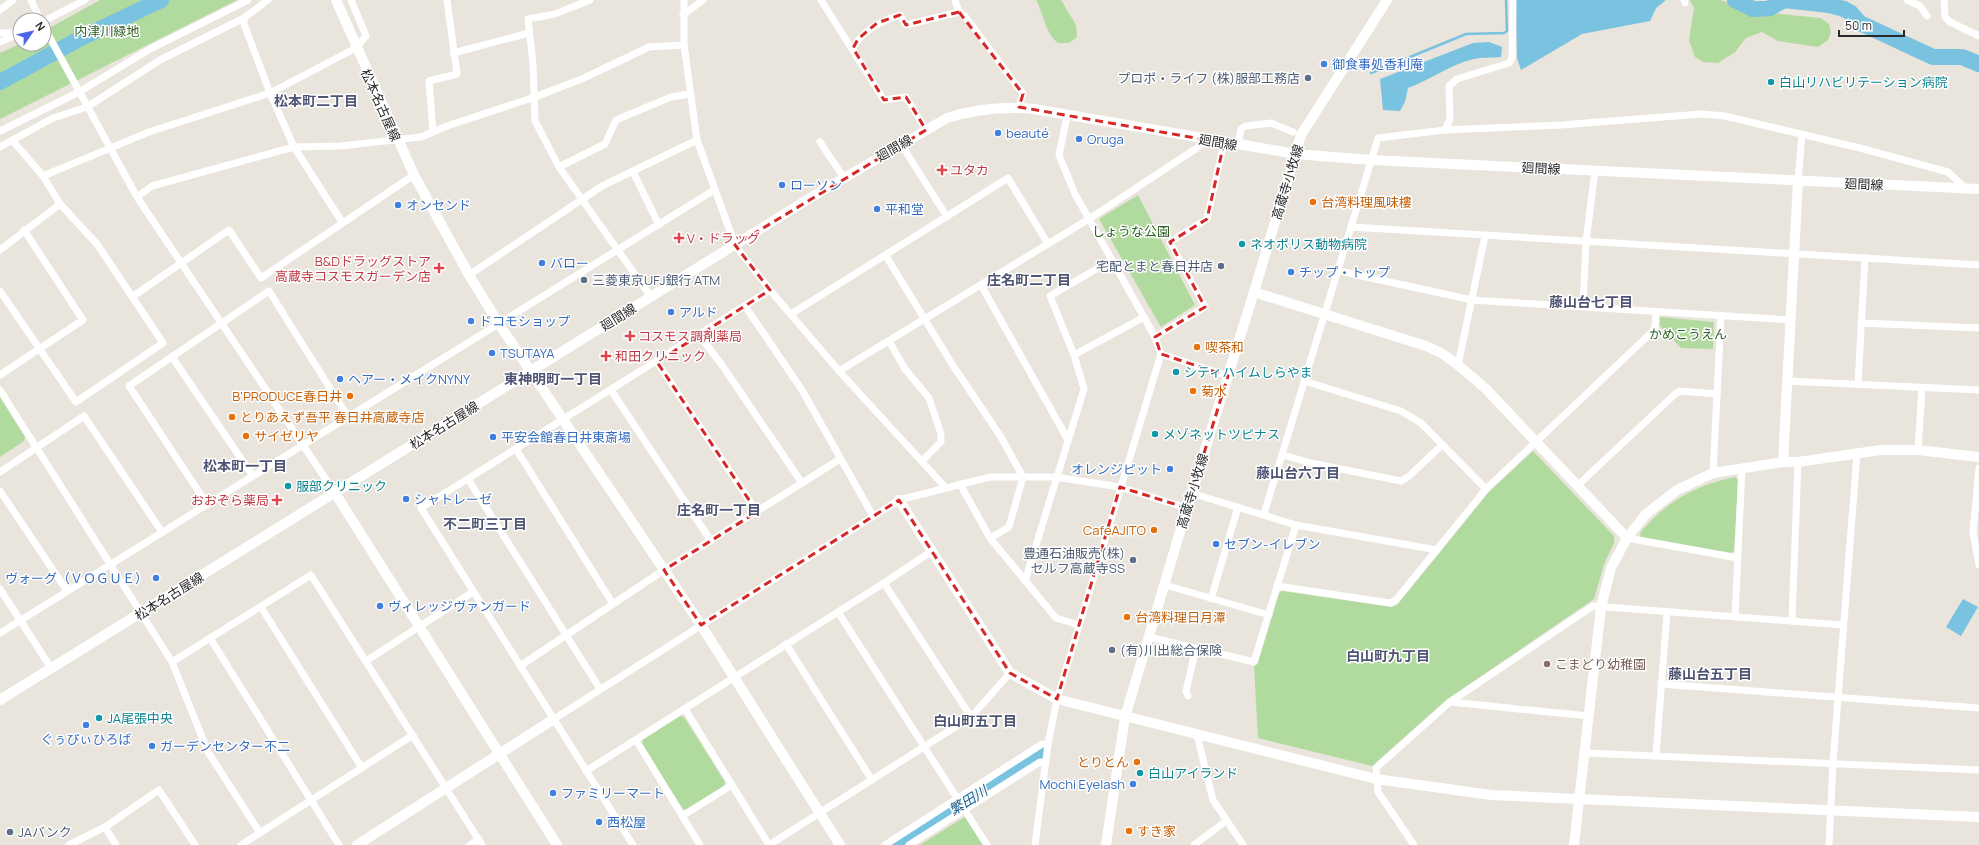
<svg xmlns="http://www.w3.org/2000/svg" width="1979" height="845" viewBox="0 0 1979 845" font-family="Manrope,'Noto Sans JP',sans-serif">
  <style>
    .green { fill: #b1da9e }
    .water { fill: #7ac3e0 }
    .lines { fill: none; stroke-linecap: round; stroke-linejoin: round }
    .stream { stroke: #7ac3e0; stroke-width: 2.5 }
    .river { stroke: #7ac3e0; stroke-width: 16 }
    .street { stroke: #fff; stroke-width: 7 }
    .secondary { stroke: #fff; stroke-width: 10 }
    .marked { fill: none; stroke: #d62828; stroke-width: 3; stroke-dasharray: 8 5; stroke-linejoin: round }
    .shop-dot { fill: #3f7fe0; stroke: #fff; stroke-width: 1.5 }
    .service-dot { fill: #5c6f8a; stroke: #fff; stroke-width: 1.5 }
    .culture-dot { fill: #0f9aa8; stroke: #fff; stroke-width: 1.5 }
    .health-dot { fill: #e0444e; stroke: #fff; stroke-width: 1.5 }
    .food-dot { fill: #e8710a; stroke: #fff; stroke-width: 1.5 }
    .education-dot { fill: #8d6e63; stroke: #fff; stroke-width: 1.5 }
    .labels { text-anchor: middle; dominant-baseline: central; stroke-width: 3; stroke-linejoin: round; paint-order: stroke }
    .park-label { font-size: 13px; fill: #2c5d21; stroke: #fff }
    .shop-label { font-size: 13px; fill: #366cbe; stroke: #fff; text-anchor: start }
    .service-label { font-size: 13px; fill: #4e5e75; stroke: #fff; text-anchor: end }
    .culture-label { font-size: 13px; fill: #0d838f; stroke: #fff; text-anchor: start }
    .street-label { font-size: 13px; fill: #292929; stroke: #fff }
    .health-label { font-size: 13px; fill: #be3a42; stroke: #fff; text-anchor: start }
    .food-label { font-size: 13px; fill: #c56008; stroke: #fff; text-anchor: start }
    .education-label { font-size: 13px; fill: #785e54; stroke: #fff; text-anchor: start }
    .neighbourhood-label { font-size: 14px; font-weight: bold; fill: #4e5474; stroke: #fff }
    .water-label { font-size: 14px; font-style: italic; fill: #1c6189; stroke: #fff }
  </style>
  <rect width="100%" height="100%" fill="#e9e4dc"/>
  <g class="green">
    <polygon points="100,0 237,0 0,119 0,53 20,44 44,44 44,31"/>
    <path d="M1036 0H1061L1076 25 1077 37 1069 43H1058C1045 33 1044 14 1036 0Z"/>
    <polygon points="1690,0 1721,0 1751,11 1821,18 1829,24 1831,32 1828,40 1818,47 1778,41 1762,32 1746,38 1735,52 1718,63 1703,62 1695,57 1689,40 1694,8"/>
    <polygon points="1138,195 1195,305 1161,327 1099,219"/>
    <polygon points="1660,317 1714,322 1713,349 1681,348 1660,326"/>
    <polygon points="0,397 25,437 24,441 0,457"/>
    <polygon points="1533,451 1614,536 1614,543 1604,564 1594,599 1446,700 1372,766 1258,738 1254,666 1258,663 1279,593 1282,591 1392,607 1397,605 1489,492"/>
    <path d="M1735 477 1738 480 1734 551 1731 553 1641 537 1640 533C1664 503 1697 484 1735 477Z"/>
    <polygon points="680,716 684,717 725,782 724,786 687,810 683,809 642,744 643,740"/>
    <polygon points="966,816 985,845 920,845"/>
  </g>
  <g class="water">
    <polygon points="1516,0 1665,0 1665,1 1656,8 1650,21 1582,34 1521,70 1517,58"/>
    <path d="M1489 42 1502 47 1501 57C1493 58 1482 57 1474 59 1451 64 1430 80 1408 88L1405 102 1400 111 1383 110 1380 79 1473 43Z"/>
    <polygon points="1963,599 1978,607 1961,636 1946,627"/>
  </g>
  <g class="lines">
    <polyline class="stream" points="1371,73 1466,34 1504,33 1507,31 1506,0"/>
    <g class="river">
      <polyline points="1735,0 1753,9 1770,8 1784,0 1829,5 1844,9 1851,13 1860,23 1933,57 1962,57 1979,64"/>
      <polyline points="0,82 81,38 161,0"/>
      <polyline points="896,845 1040,754"/>
    </g>
    <g class="street">
      <polyline points="31,0 40,20"/>
      <polyline points="268,0 244,18 244,24 270,93 294,147 342,222"/>
      <polyline points="590,0 555,14 528,19 533,64 535,121 559,167 651,297"/>
      <polyline points="684,0 684,45 697,140 735,245 770,290 839,371 946,488"/>
      <polyline points="821,0 884,100 906,97 926,130"/>
      <polyline points="955,0 959,12 965,16 1023,94 1019,107"/>
      <polyline points="1684,0 1685,3"/>
      <polyline points="1907,0 1920,6 1927,16"/>
      <polyline points="1944,0 1945,17 1950,22 1979,36"/>
      <polyline points="0,10 13,0"/>
      <polyline points="683,15 703,0"/>
      <polyline points="44,21 85,0"/>
      <polyline points="44,27 137,197 335,493"/>
      <polyline points="0,33 20,33"/>
      <polyline points="0,42 20,33"/>
      <path d="M853 48C863 30 880 21 900 15L906 25 959 12"/>
      <polyline points="453,53 529,33"/>
      <polyline points="1445,130 1450,119 1449,86 1457,79 1509,63 1512,58 1513,0"/>
      <polyline points="0,131 79,92 150,49 248,0"/>
      <polyline points="433,132 429,81 457,74 447,0"/>
      <polyline points="820,142 844,178"/>
      <polyline points="901,144 947,217"/>
      <polyline points="1238,145 1241,129 1246,126 1271,123 1293,132"/>
      <polyline points="0,147 53,118 87,107 160,60 244,18"/>
      <polyline points="559,167 605,144 616,120 671,97 690,94"/>
      <polyline points="633,172 659,225"/>
      <polyline points="43,176 149,132 270,93 356,48 366,36 351,0"/>
      <polyline points="1798,181 1802,134"/>
      <polyline points="137,197 152,186 294,147 340,146 421,137 447,126 535,97 584,78 649,47 684,45"/>
      <polyline points="1351,227 1979,265"/>
      <polyline points="0,250 60,204"/>
      <polyline points="886,256 952,364 1001,437 1023,477 1009,527 990,538"/>
      <polyline points="1339,271 1472,300 1791,320"/>
      <polyline points="469,275 602,186 697,140"/>
      <polyline points="981,285 1068,440"/>
      <polyline points="0,291 76,402 163,343 97,244 60,204 43,176 13,141"/>
      <polyline points="132,297 229,230 261,278 414,175"/>
      <polyline points="1583,305 1586,242 1595,170"/>
      <polyline points="745,306 802,390 873,516"/>
      <polyline points="791,314 1008,178 1048,244"/>
      <polyline points="1861,323 1979,328"/>
      <polyline points="699,335 722,365 802,483"/>
      <polyline points="1155,337 1205,307 1170,242 1207,219 1224,143"/>
      <polyline points="889,341 905,369 929,398 941,434 941,442 922,461"/>
      <polyline points="1161,354 1228,376"/>
      <polyline points="1074,355 1144,317"/>
      <polyline points="172,357 253,476"/>
      <polyline points="657,362 757,512"/>
      <polyline points="1458,365 1485,236"/>
      <polyline points="839,371 1089,219 1197,148 1206,140"/>
      <polyline points="0,375 83,320 24,230"/>
      <polyline points="1304,381 1401,411 1421,423 1486,489"/>
      <polyline points="1787,381 1979,390"/>
      <polyline points="1858,384 1865,258"/>
      <polyline points="0,390 172,662 208,752 260,833"/>
      <polyline points="611,390 711,541"/>
      <polyline points="516,449 613,604"/>
      <polyline points="1918,450 1922,388"/>
      <polyline points="1283,455 1311,463 1401,481 1408,477 1442,445"/>
      <polyline points="1979,468 1973,532 1979,565"/>
      <polyline points="0,472 84,416 162,532"/>
      <polyline points="1713,473 1721,316"/>
      <polyline points="468,479 600,689"/>
      <polyline points="960,484 990,538 1056,618 1079,625"/>
      <polyline points="1577,486 1674,395 1680,391 1717,394"/>
      <polyline points="0,491 67,591"/>
      <polyline points="1191,493 1296,525 1437,550"/>
      <polyline points="207,504 129,386 269,291 348,417"/>
      <polyline points="1264,514 1378,138 1445,130 1561,125 1701,114 1725,116 1860,148 1948,172 1965,188"/>
      <polyline points="1627,538 1738,558"/>
      <polyline points="1025,581 1084,389 1074,355 1050,296 1112,260"/>
      <polyline points="884,583 971,717"/>
      <polyline points="1165,585 1269,615"/>
      <polyline points="1277,586 1390,603 1396,600 1486,489 1652,332 1655,327 1656,312"/>
      <polyline points="0,589 51,668"/>
      <polyline points="1211,599 1238,507"/>
      <polyline points="261,607 362,768"/>
      <polyline points="838,612 987,845"/>
      <polyline points="1735,617 1742,468"/>
      <polyline points="1792,621 1798,462"/>
      <polyline points="0,633 714,190"/>
      <polyline points="1149,637 1254,662 1296,525"/>
      <polyline points="210,638 339,845"/>
      <polyline points="786,644 872,780"/>
      <polyline points="366,661 473,592"/>
      <polyline points="172,662 311,575 482,845"/>
      <polyline points="520,666 664,570 840,459"/>
      <polyline points="1661,684 1979,708"/>
      <polyline points="1188,696 1186,691 1196,648"/>
      <polyline points="1450,702 1589,716"/>
      <polyline points="685,709 769,845"/>
      <polyline points="554,719 899,500 990,477 1056,477 1120,487 1187,508"/>
      <polyline points="1197,735 1213,800 1243,845"/>
      <polyline points="636,740 700,845"/>
      <polyline points="1585,753 1979,770"/>
      <polyline points="1656,755 1667,613"/>
      <polyline points="586,771 884,583 932,551"/>
      <polyline points="682,816 732,785"/>
      <polyline points="105,827 116,845"/>
      <polyline points="69,845 105,827 159,790 195,845"/>
      <polyline points="241,845 413,735"/>
      <polyline points="470,845 479,839"/>
      <polyline points="633,845 421,508 770,290"/>
      <polyline points="769,845 971,717 1010,673"/>
      <polyline points="885,845 1042,744 1048,744"/>
      <polyline points="909,845 1040,762 1046,763"/>
      <polyline points="1035,845 1048,744 1057,699 1161,354 1155,337 1075,194 1059,155 1067,116"/>
      <polyline points="1194,845 1226,821"/>
      <polyline points="1414,845 1378,792 1376,768 1450,702 1593,606 1843,625"/>
      <polyline points="1829,845 1833,763 1857,453"/>
    </g>
    <g class="secondary">
      <polyline points="336,0 414,175 469,275 499,324 701,625 840,845"/>
      <polyline points="1254,292 1426,346 1443,354 1458,365 1486,389 1627,538"/>
      <polyline points="1783,462 1798,181"/>
      <polyline points="335,493 557,845"/>
      <polyline points="899,500 1010,673 1057,699 1376,779 1491,795 1979,817"/>
      <path d="M0 700 815 195 947 118C976 109 1005 106 1034 109L1296 154 1371 160 1979 189"/>
      <polyline points="357,845 554,719"/>
      <polyline points="1106,845 1125,717 1187,508 1254,292 1301,135 1387,0"/>
      <polyline points="1574,845 1601,607 1611,568 1627,538 1646,514 1677,490 1713,473 1783,462 1798,462 1881,450 1918,450 1979,457"/>
    </g>
  </g>
  <path class="marked" d="M959 12 1023 94 1019 107 1224 143 1207 219 1170 242 1205 307 1155 337 1161 354 1228 376 1187 508 1120 487 1057 699 1010 673 899 500 701 625 664 570 757 512 657 362 770 290 735 245 926 130 906 97 884 100 853 48 858 39 877 23 900 15 906 25Z"/>
  <g class="shop-dot">
    <circle cx="1324" cy="64" r="4"/>
    <circle cx="998" cy="133" r="4"/>
    <circle cx="1079" cy="139" r="4"/>
    <circle cx="782" cy="185" r="4"/>
    <circle cx="398" cy="205" r="4"/>
    <circle cx="877" cy="209" r="4"/>
    <circle cx="542" cy="263" r="4"/>
    <circle cx="1291" cy="272" r="4"/>
    <circle cx="671" cy="312" r="4"/>
    <circle cx="471" cy="321" r="4"/>
    <circle cx="492" cy="353" r="4"/>
    <circle cx="340" cy="379" r="4"/>
    <circle cx="493" cy="437" r="4"/>
    <circle cx="1170" cy="469" r="4"/>
    <circle cx="406" cy="499" r="4"/>
    <circle cx="1216" cy="544" r="4"/>
    <circle cx="156" cy="578" r="4"/>
    <circle cx="380" cy="606" r="4"/>
    <circle cx="86" cy="725" r="4"/>
    <circle cx="152" cy="746" r="4"/>
    <circle cx="1133" cy="784" r="4"/>
    <circle cx="553" cy="793" r="4"/>
    <circle cx="599" cy="822" r="4"/>
  </g>
  <g class="service-dot">
    <circle cx="1308" cy="78" r="4"/>
    <circle cx="1221" cy="266" r="4"/>
    <circle cx="584" cy="280" r="4"/>
    <circle cx="1133" cy="560" r="4"/>
    <circle cx="1112" cy="650" r="4"/>
    <circle cx="10" cy="832" r="4"/>
  </g>
  <g class="culture-dot">
    <circle cx="1771" cy="82" r="4"/>
    <circle cx="1242" cy="244" r="4"/>
    <circle cx="1176" cy="372" r="4"/>
    <circle cx="1155" cy="434" r="4"/>
    <circle cx="288" cy="486" r="4"/>
    <circle cx="99" cy="718" r="4"/>
    <circle cx="1140" cy="773" r="4"/>
  </g>
  <g class="health-dot">
    <path d="M940 164h4v4h4v4h-4v4h-4v-4h-4v-4h4z"/>
    <path d="M677 232h4v4h4v4h-4v4h-4v-4h-4v-4h4z"/>
    <path d="M437 262h4v4h4v4h-4v4h-4v-4h-4v-4h4z"/>
    <path d="M628 330h4v4h4v4h-4v4h-4v-4h-4v-4h4z"/>
    <path d="M604 350h4v4h4v4h-4v4h-4v-4h-4v-4h4z"/>
    <path d="M275 494h4v4h4v4h-4v4h-4v-4h-4v-4h4z"/>
  </g>
  <g class="food-dot">
    <circle cx="1313" cy="202" r="4"/>
    <circle cx="1197" cy="347" r="4"/>
    <circle cx="1193" cy="391" r="4"/>
    <circle cx="350" cy="396" r="4"/>
    <circle cx="232" cy="417" r="4"/>
    <circle cx="246" cy="436" r="4"/>
    <circle cx="1154" cy="530" r="4"/>
    <circle cx="1127" cy="617" r="4"/>
    <circle cx="1137" cy="762" r="4"/>
    <circle cx="1129" cy="831" r="4"/>
  </g>
  <circle class="education-dot" cx="1547" cy="664" r="4"/>
  <g class="labels">
    <g class="park-label">
      <text x="107" y="31">内津川緑地</text>
      <text x="1131" y="231">しょうな公園</text>
      <text x="1688" y="334">かめこうえん</text>
    </g>
    <g class="shop-label">
      <text x="1332" y="64">御食事処香利庵</text>
      <text x="1006" y="133">beauté</text>
      <text x="1087" y="139">Oruga</text>
      <text x="790" y="185">ローソン</text>
      <text x="406" y="205">オンセンド</text>
      <text x="885" y="209">平和堂</text>
      <text x="550" y="263">バロー</text>
      <text x="1299" y="272">チップ・トップ</text>
      <text x="679" y="312">アルド</text>
      <text x="479" y="321">ドコモショップ</text>
      <text x="500" y="353">TSUTAYA</text>
      <text x="348" y="379">ヘアー・メイクNYNY</text>
      <text x="501" y="437">平安会館春日井東斎場</text>
      <text x="1162" y="469" text-anchor="end">オレンジピット</text>
      <text x="414" y="499">シャトレーゼ</text>
      <text x="1224" y="544">セブン-イレブン</text>
      <text x="148" y="578" text-anchor="end">ヴォーグ（ＶＯＧＵＥ）</text>
      <text x="388" y="606">ヴィレッジヴァンガード</text>
      <text x="86" y="739" text-anchor="middle">ぐぅぴぃひろば</text>
      <text x="160" y="746">ガーデンセンター不二</text>
      <text x="1125" y="784" text-anchor="end">Mochi Eyelash</text>
      <text x="561" y="793">ファミリーマート</text>
      <text x="607" y="822">西松屋</text>
    </g>
    <g class="service-label">
      <text x="1300" y="78">プロポ・ライフ (株)服部工務店</text>
      <text x="1213" y="266">宅配とまと春日井店</text>
      <text x="592" y="280" text-anchor="start">三菱東京UFJ銀行 ATM</text>
      <text x="1125" y="553">豊通石油販売(株)<tspan x="1125" dy="15">セルフ高蔵寺SS</tspan></text>
      <text x="1120" y="650" text-anchor="start">(有)川出総合保険</text>
      <text x="18" y="832" text-anchor="start">JAバンク</text>
    </g>
    <g class="culture-label">
      <text x="1779" y="82">白山リハビリテーション病院</text>
      <text x="1250" y="244">ネオポリス動物病院</text>
      <text x="1184" y="372">シティハイムしらやま</text>
      <text x="1163" y="434">メゾネットツピナス</text>
      <text x="296" y="486">服部クリニック</text>
      <text x="107" y="718">JA尾張中央</text>
      <text x="1148" y="773">白山アイランド</text>
    </g>
    <g class="street-label">
      <text transform="translate(381 105) rotate(66)">松本名古屋線</text>
      <text transform="translate(1218 142) rotate(10)">廻間線</text>
      <text transform="translate(894 148) rotate(-30)">廻間線</text>
      <text transform="translate(1541 168) rotate(3)">廻間線</text>
      <text transform="translate(1287 182) rotate(-73)">高蔵寺小牧線</text>
      <text transform="translate(1864 184) rotate(2)">廻間線</text>
      <text transform="translate(618 317) rotate(-32)">廻間線</text>
      <text transform="translate(444 425) rotate(-32)">松本名古屋線</text>
      <text transform="translate(1192 491) rotate(-73)">高蔵寺小牧線</text>
      <text transform="translate(169 596) rotate(-32)">松本名古屋線</text>
    </g>
    <g class="health-label">
      <text x="950" y="170">ユタカ</text>
      <text x="687" y="238">V・ドラッグ</text>
      <text x="431" y="261" text-anchor="end">B&amp;Dドラッグストア<tspan x="431" dy="15">高蔵寺コスモスガーデン店</tspan></text>
      <text x="638" y="336">コスモス調剤薬局</text>
      <text x="615" y="356">和田クリニック</text>
      <text x="269" y="500" text-anchor="end">おおぞら薬局</text>
    </g>
    <g class="food-label">
      <text x="1321" y="202">台湾料理風味樓</text>
      <text x="1205" y="347">喫茶和</text>
      <text x="1201" y="391">菊水</text>
      <text x="342" y="396" text-anchor="end">B'PRODUCE春日井</text>
      <text x="240" y="417">とりあえず吾平 春日井高蔵寺店</text>
      <text x="254" y="436">サイゼリヤ</text>
      <text x="1146" y="530" text-anchor="end">CafeAJITO</text>
      <text x="1135" y="617">台湾料理日月潭</text>
      <text x="1129" y="762" text-anchor="end">とりとん</text>
      <text x="1137" y="831">すき家</text>
    </g>
    <g class="education-label">
      <text x="1555" y="664">こまどり幼稚園</text>
    </g>
    <g class="neighbourhood-label">
      <text x="316" y="100">松本町二丁目</text>
      <text x="1029" y="279">庄名町二丁目</text>
      <text x="1591" y="301">藤山台七丁目</text>
      <text x="553" y="378">東神明町一丁目</text>
      <text x="245" y="465">松本町一丁目</text>
      <text x="1298" y="472">藤山台六丁目</text>
      <text x="719" y="509">庄名町一丁目</text>
      <text x="485" y="523">不二町三丁目</text>
      <text x="1388" y="655">白山町九丁目</text>
      <text x="1710" y="673">藤山台五丁目</text>
      <text x="975" y="720">白山町五丁目</text>
    </g>
    <g class="water-label">
      <text transform="translate(968 800) rotate(-32)">繁田川</text>
    </g>
  </g>
  <g transform="translate(32 32) rotate(56)"><circle r="19" fill="#ffffff" stroke="#a9a9a9"/>
  <path d="M0-3L7 15L0 10L-7 15Z" fill="#4d66e5"/>
  <text y="-6" font-size="11" font-weight="bold" text-anchor="middle" fill="#292929">N</text>
  </g>
  <path d="M1839 30v6h65v-6" fill="none" stroke="#292929" stroke-width="2"/>
  <text x="1845" y="30" font-size="12" fill="#292929" stroke="#ffffff" stroke-width="3" paint-order="stroke">50 m</text>
</svg>
